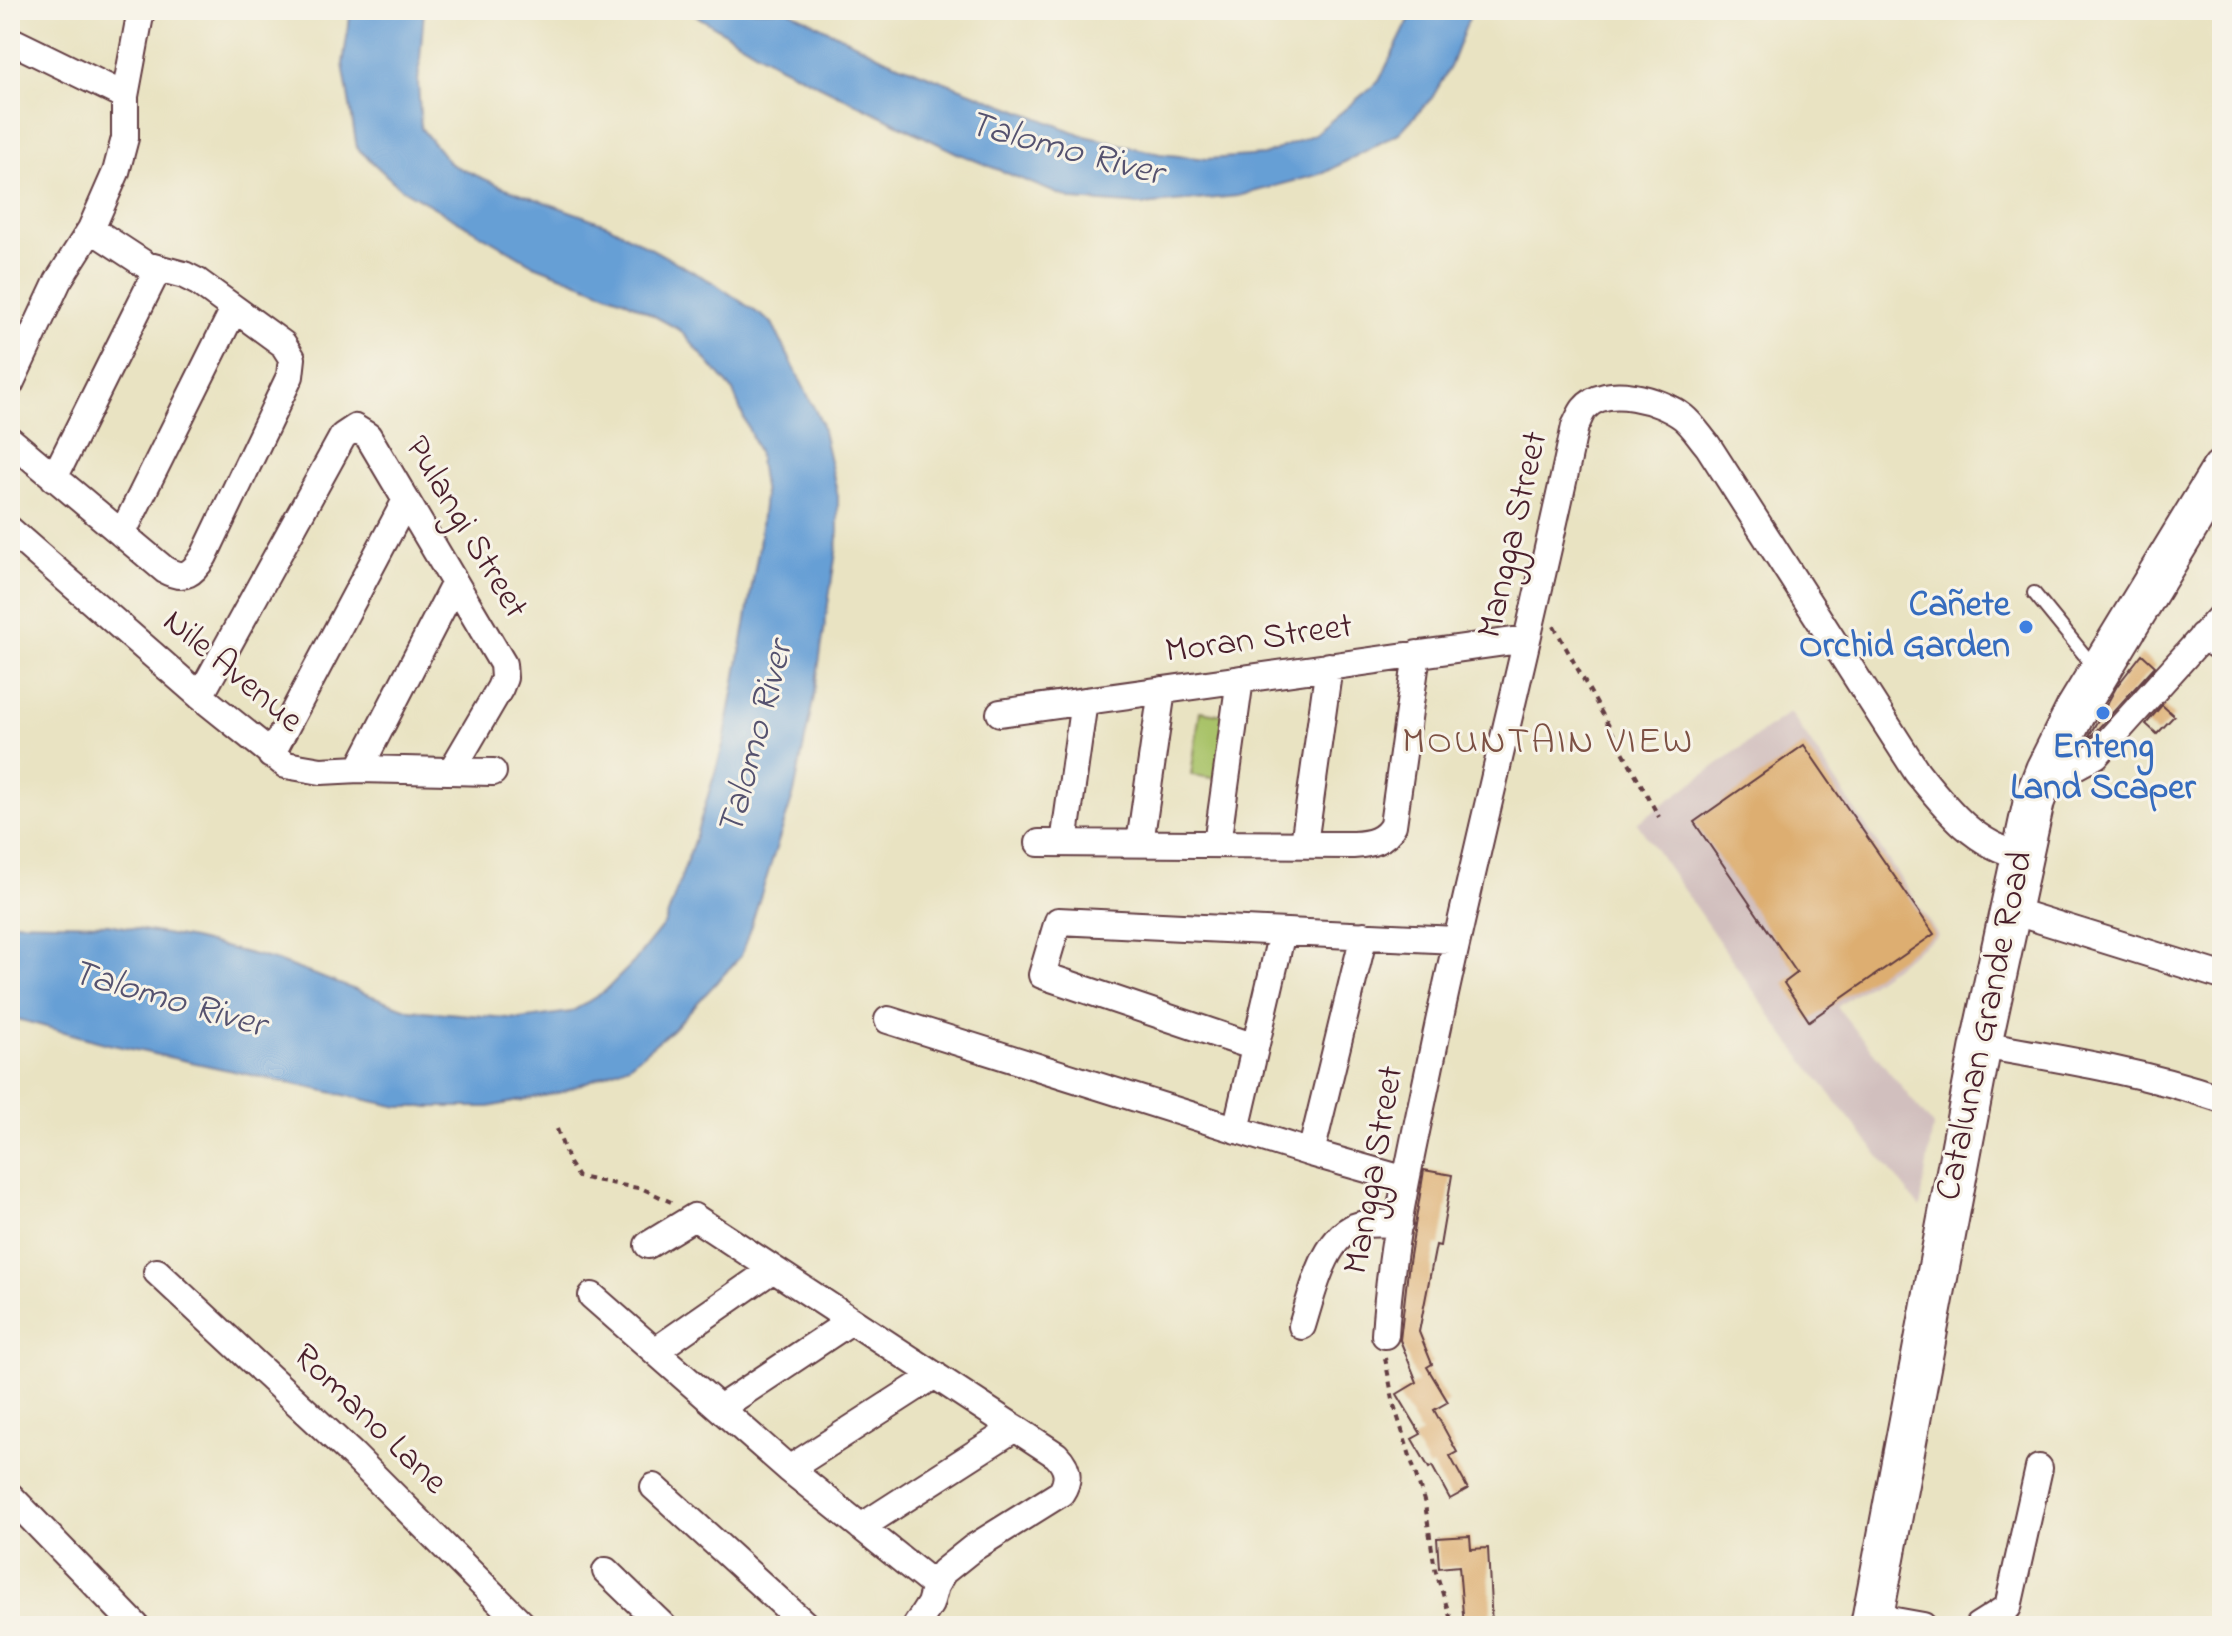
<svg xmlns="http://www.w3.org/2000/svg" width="2232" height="1636" viewBox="0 0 2232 1636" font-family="'Indie Flower',sans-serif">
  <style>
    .industrial { fill: #d1bfbe }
    .green { fill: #a9c369; stroke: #7a714a; stroke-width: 2 }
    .water { fill: #669fd5; stroke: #585f80; stroke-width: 2 }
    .building { fill: #ddae71 }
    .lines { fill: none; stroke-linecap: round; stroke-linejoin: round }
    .service-casing { stroke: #623c42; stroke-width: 16 }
    .minor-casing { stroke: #623c42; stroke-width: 30 }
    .primary-casing { stroke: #623c42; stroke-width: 44 }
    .path { stroke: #623c42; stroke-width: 4; stroke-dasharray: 6 6; stroke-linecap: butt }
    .service { stroke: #fff; stroke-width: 12 }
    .minor { stroke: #fff; stroke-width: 26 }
    .primary { stroke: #fff; stroke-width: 40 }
    .shop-dot { fill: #3f7fe0; stroke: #f7f3e8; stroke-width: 3 }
    .labels { text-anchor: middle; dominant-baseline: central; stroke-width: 6; stroke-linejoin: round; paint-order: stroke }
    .street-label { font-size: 36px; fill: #4a1f2b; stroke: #f7f3e8 }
    .shop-label { font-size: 36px; font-weight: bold; fill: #366cbe; stroke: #f7f3e8; text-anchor: end }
    .water-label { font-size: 38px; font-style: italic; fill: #55526f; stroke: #f7f3e8 }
    .neighbourhood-label { font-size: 38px; letter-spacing: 2px; fill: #7d5144; stroke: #f7f3e8 }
  </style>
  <rect width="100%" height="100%" fill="#f7f3e8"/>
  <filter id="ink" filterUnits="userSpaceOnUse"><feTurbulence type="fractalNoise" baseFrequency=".0125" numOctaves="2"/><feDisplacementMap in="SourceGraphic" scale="16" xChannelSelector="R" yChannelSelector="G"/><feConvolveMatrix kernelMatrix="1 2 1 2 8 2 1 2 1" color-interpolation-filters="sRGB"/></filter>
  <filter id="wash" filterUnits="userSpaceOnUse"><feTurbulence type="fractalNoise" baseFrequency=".006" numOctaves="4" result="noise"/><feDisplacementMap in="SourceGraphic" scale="32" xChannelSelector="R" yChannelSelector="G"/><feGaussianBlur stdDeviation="1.8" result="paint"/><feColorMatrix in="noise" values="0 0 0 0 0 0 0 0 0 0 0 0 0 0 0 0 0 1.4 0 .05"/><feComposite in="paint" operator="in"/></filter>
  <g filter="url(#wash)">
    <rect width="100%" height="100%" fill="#e9e3c2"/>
    <!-- industrial -->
    <path class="industrial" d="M1790,712L1938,935L1837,1007L1933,1126L1920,1208L1787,1039L1637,823Z"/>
    <!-- green -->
    <path class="green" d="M1200,711L1243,718L1234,781L1191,775Z"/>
    <!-- water -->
    <path class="water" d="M351,10H424L418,83L421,128L450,164L503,187L608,225L714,283L772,323L821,422L838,496V539L814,696L794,793L741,956L672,1030L629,1065L562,1092L489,1107H399L108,1044L10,1017V922L108,924L193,939L274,960L410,1010L520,1019L571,1012L605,991L633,963L665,923L696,835L724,743L759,546L764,495L758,452L732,389L680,330L625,300L534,265L399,187L357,148L343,64Z
      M687,10H788L888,60L1085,136L1160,154L1207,159L1264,155L1315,134L1379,81L1414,10H1472L1450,67L1432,98L1399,133L1324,173L1238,196L1143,205L1073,200L957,153L780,66Z"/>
    <g id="blocks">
      <!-- building -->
      <path class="building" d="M2142,654L2155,666L2085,743L2117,686Z
        M2162,705L2174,716L2157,734L2146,724Z
        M1804,745L1934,934L1809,1021L1784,983L1797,973L1694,822Z
        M1424,1170L1452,1175L1440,1246L1436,1245L1419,1332L1432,1364L1427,1367L1448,1402L1434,1410L1457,1452L1450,1456L1468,1489L1450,1499L1432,1466L1429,1468L1412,1439L1421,1434L1397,1394L1417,1382L1400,1340L1409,1262Z
        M1470,1536L1471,1549L1488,1548L1492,1626H1464L1459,1566L1439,1568L1437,1538Z"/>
    </g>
  </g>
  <g filter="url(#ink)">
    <use href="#blocks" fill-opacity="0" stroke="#623c42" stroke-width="2"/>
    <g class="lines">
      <!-- service casing -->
      <g class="service-casing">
        <path id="service" d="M2034,593L2095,668"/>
      </g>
      <!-- minor casing -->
      <g class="minor-casing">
        <path id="minor" d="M10,40L125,96
          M10,384L58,281L91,229L116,172L125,138V96L141,10
          M10,440L165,570C185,581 193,573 204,556L290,376L292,358L283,344L198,282L184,275L146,265L91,229
          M54,478L158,269
          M10,530L200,696L286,765L321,771L359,769L493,772
          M122,534L234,309
          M2202,636L2222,649
          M200,696L343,436L355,428L368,436L503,664L504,678L500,688L452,770
          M1000,713L1527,639
          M271,755L405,502
          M359,769L455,583
          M2046,770L2072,768L2096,755L2222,615
          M1039,843L1353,845C1370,844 1385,841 1393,825L1417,654
          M1064,843L1084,701
          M1140,843L1162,690
          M1217,844L1240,679
          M1304,844L1329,666
          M2009,910L2222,976
          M888,1020L1311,1153L1406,1180
          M1981,1045C2062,1059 2143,1072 2222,1099
          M1255,1047L1042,975L1058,921L1456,940
          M1236,1130L1282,932
          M1311,1153L1364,935
          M648,1245L694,1217L1056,1455C1068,1467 1070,1479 1061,1493L973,1548L943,1572L935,1586L930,1604L916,1626
          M157,1272L353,1455L524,1626
          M592,1296L789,1469L935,1586
          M1302,1326C1312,1295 1324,1234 1360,1225C1372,1222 1386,1224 1399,1224
          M1385,1335C1391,1234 1416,1135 1436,1036C1479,832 1532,630 1575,426C1578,421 1580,414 1584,409C1605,383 1661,400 1683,417C1693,425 1700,437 1708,446L1917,772C1946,808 1974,845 2021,855
          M655,1351L773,1269
          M720,1408L851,1321
          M789,1469L935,1375
          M654,1487L807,1626
          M10,1496L136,1626
          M861,1527L1015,1428
          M606,1571L663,1626
          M1873,1617L1923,1626
          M1978,1626L2008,1607L2039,1468"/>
      </g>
      <!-- primary casing -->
      <g class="primary-casing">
        <path id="primary" d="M1871,1626L1981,1045L2034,801L2046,770L2076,710L2222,470"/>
      </g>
      <!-- path -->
      <path class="path" d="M1554,626L1659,817
        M557,1129L569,1163L578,1177L643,1189L671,1202
        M1385,1358L1394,1405L1425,1504L1435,1569L1453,1626"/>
      <!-- service -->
      <use href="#service" class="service"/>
      <!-- minor -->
      <use href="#minor" class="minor"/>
      <!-- primary -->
      <use href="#primary" class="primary"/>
    </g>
  </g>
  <!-- markers -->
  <g class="shop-dot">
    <circle cx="2026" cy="627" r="8"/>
    <circle cx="2103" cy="713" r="8"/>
  </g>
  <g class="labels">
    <!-- street labels -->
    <g class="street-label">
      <text transform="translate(465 528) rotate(59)">Pulangi Street</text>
      <text transform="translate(1514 535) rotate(-77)">Mangga Street</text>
      <text transform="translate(1259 640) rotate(-8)">Moran Street</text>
      <text transform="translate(232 672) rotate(40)">Nile Avenue</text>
      <text transform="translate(1986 1026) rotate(-78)">Catalunan Grande Road</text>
      <text transform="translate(1375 1170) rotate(-80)">Mangga Street</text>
      <text transform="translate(369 1420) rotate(44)">Romano Lane</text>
    </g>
    <!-- shop labels -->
    <g class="shop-label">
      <text x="2010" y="606">Cañete<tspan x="2010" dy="41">Orchid Garden</tspan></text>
      <text x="2103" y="748" text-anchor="middle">Enteng<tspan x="2103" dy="41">Land Scaper</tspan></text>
    </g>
    <!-- water labels -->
    <g class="water-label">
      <text transform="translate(1065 150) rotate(15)">Talomo River</text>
      <text transform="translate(757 739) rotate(-75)">Talomo River</text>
      <text transform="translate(168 1000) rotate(16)">Talomo River</text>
    </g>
    <!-- neighbourhood labels -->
    <g class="neighbourhood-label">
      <text x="1548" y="743">MOUNTAIN VIEW</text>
    </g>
  </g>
  <!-- margin -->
  <rect width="2232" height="1636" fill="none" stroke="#f7f3e8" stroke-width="40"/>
</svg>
